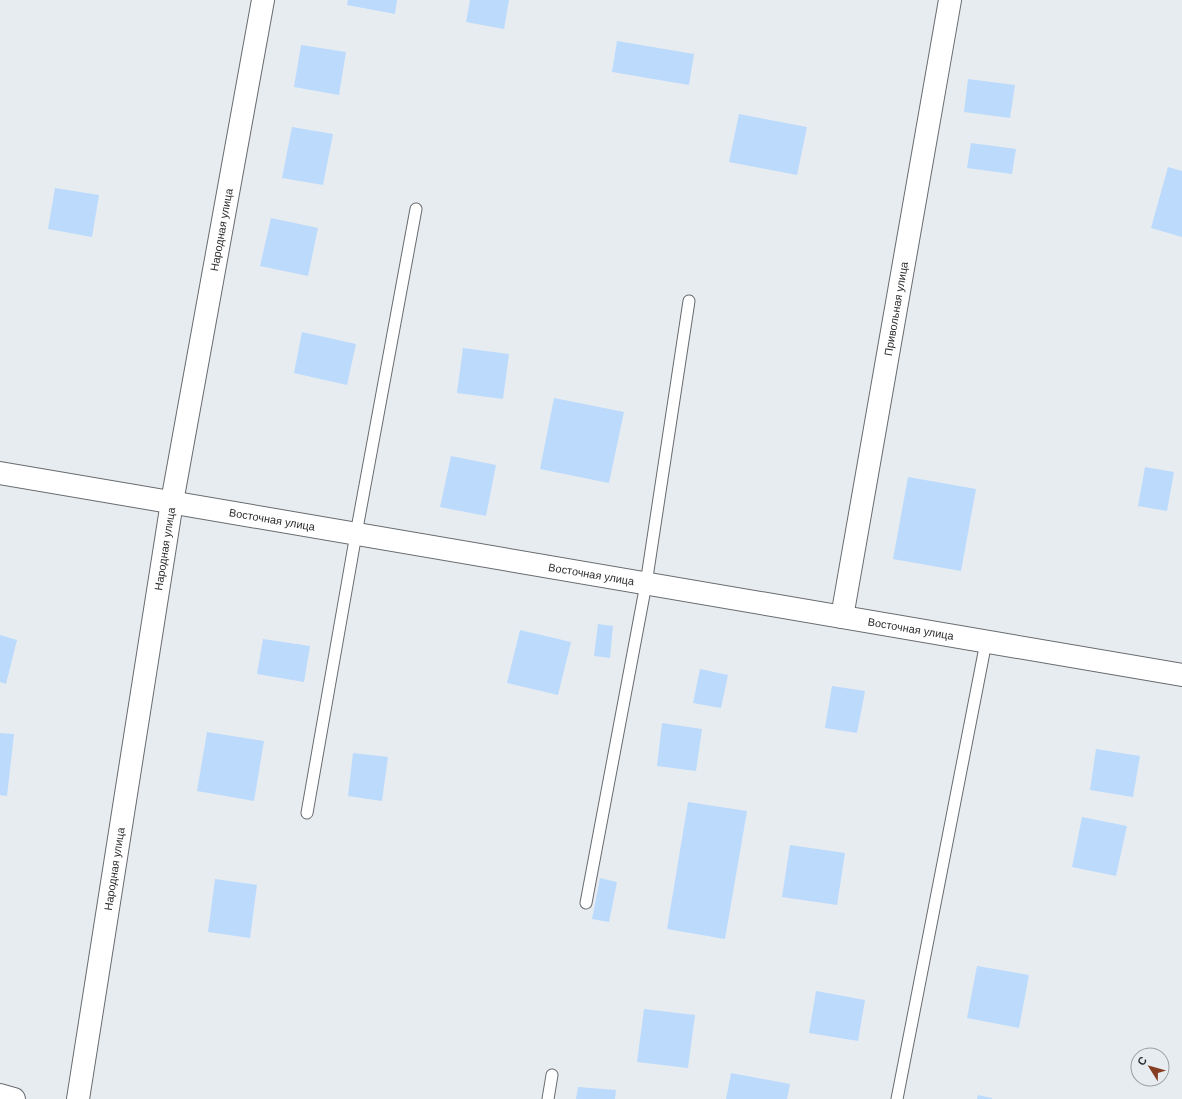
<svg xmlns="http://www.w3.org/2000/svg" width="1182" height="1099" viewBox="0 0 1182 1099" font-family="Helvetica,sans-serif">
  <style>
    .building { fill: #bcdafc }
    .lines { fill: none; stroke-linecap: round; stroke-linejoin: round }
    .service-casing { stroke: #676b6f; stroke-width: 13 }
    .minor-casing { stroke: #676b6f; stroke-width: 24 }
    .service { stroke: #fff; stroke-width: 11 }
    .minor { stroke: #fff; stroke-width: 22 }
    .labels { text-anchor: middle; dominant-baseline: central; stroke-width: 3; stroke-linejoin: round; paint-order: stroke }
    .street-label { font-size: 11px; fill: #2c2d2f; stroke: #e7ecf1 }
  </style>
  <rect width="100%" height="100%" fill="#e7ecf1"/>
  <!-- building -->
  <path class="building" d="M348,0H397L395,14L347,5Z
    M470,0H509L504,29L466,22Z
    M617,41L694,54L689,85L612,72Z
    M301,45L346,52L339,95L294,87Z
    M968,79L1015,85L1010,118L964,112Z
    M739,114L807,127L797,175L729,162Z
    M292,127L333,134L323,185L282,178Z
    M971,143L1016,149L1012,174L967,168Z
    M1168,167L1182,171V237L1151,228Z
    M55,188L99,195L92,237L48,229Z
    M271,218L318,228L308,276L260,266Z
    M302,332L356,344L347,385L294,373Z
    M463,348L509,354L503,399L457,393Z
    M554,398L624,412L609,483L540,469Z
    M451,456L496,465L486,516L440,507Z
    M1145,467L1174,472L1167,511L1138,506Z
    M908,477L976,489L961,571L893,559Z
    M598,624L613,626L610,658L594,656Z
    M520,630L571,642L558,695L507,683Z
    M0,635L17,640L6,684L0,682Z
    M263,639L310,646L304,682L257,674Z
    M700,669L728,675L721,708L693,703Z
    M832,686L865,691L857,733L825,728Z
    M662,723L702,729L696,771L657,766Z
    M207,732L264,741L254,801L197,791Z
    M0,733L14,734L7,796L0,795Z
    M1096,749L1140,756L1133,797L1090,790Z
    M353,753L388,757L382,801L348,796Z
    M688,802L747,811L725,939L667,929Z
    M1082,817L1127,826L1116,876L1072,867Z
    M790,845L845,853L837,905L782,897Z
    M600,878L617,882L609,922L592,919Z
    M215,879L257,885L250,938L208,932Z
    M977,966L1029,975L1019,1028L967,1018Z
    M816,991L865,1000L858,1041L809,1033Z
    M644,1009L695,1015L688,1068L637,1062Z
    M731,1073L790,1084L787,1099H726Z
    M578,1087L616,1090L615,1099H576Z
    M978,1095L992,1098V1099H977Z"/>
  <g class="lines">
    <!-- service casing -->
    <g class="service-casing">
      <path id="service" d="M307,813L356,534L416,209
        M586,903L646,584L689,301
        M548,1099L552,1075
        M897,1099L986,642"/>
    </g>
    <!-- minor casing -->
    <g class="minor-casing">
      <g id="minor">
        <path id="s1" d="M0,473L1182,675"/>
        <path id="s2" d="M842,617L950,0"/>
        <path d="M0,1095L14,1099"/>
        <path id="s3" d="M78,1099L172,502L263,0"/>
      </g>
    </g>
    <!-- service -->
    <use href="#service" class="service"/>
    <!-- minor -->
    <use href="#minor" class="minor"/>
  </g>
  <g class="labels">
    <!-- street labels -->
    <g class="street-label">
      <text stroke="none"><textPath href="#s3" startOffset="881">Народная улица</textPath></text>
      <text stroke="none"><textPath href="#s2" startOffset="313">Привольная улица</textPath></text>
      <text stroke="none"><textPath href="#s1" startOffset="276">Восточная улица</textPath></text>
      <text stroke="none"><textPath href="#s3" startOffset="557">Народная улица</textPath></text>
      <text stroke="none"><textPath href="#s1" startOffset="600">Восточная улица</textPath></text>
      <text stroke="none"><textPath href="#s1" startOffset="924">Восточная улица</textPath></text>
      <text stroke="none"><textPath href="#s3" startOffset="233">Народная улица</textPath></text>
    </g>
  </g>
  <!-- north arrow -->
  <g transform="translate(1150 1067) rotate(307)"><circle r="19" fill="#e7ecf1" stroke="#9ca0a3"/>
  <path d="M0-3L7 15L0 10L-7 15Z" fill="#863e22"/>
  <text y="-6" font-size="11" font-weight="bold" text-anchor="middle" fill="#2c2d2f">С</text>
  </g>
</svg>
